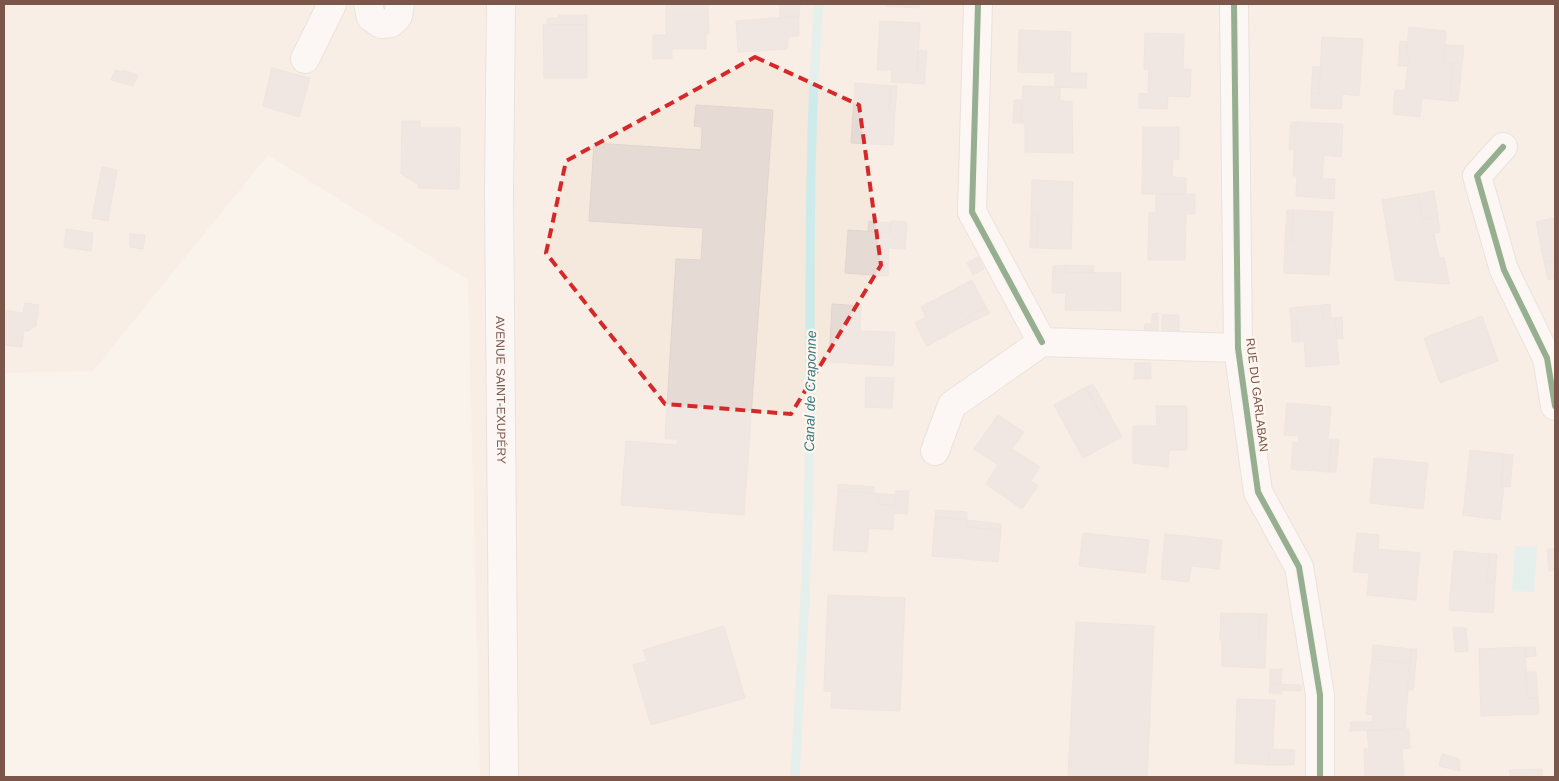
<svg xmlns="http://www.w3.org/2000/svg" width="1559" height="781" viewBox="0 0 1559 781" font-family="Helvetica,sans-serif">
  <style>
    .residential { fill: #f5e8dc }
    .water { fill: #cdebeb }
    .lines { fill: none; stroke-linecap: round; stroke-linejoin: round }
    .stream { stroke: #cdebeb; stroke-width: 9 }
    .building { fill: #e6dad4; stroke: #e3d5ce }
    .minor-casing { stroke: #d8cec8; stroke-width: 30 }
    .secondary-casing { stroke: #d9cec8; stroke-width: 30 }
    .minor { stroke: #fefdfc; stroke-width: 28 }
    .secondary { stroke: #fefdfc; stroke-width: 28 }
    .cycleway-casing { stroke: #fff7ef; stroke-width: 9 }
    .cycleway { stroke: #1b5e20; stroke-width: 6 }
    .marked { fill: none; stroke: #d62828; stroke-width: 4; stroke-dasharray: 10 6; stroke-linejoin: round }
    .labels { text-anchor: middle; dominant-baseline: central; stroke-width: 4.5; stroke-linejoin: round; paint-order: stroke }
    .street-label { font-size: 12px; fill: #7b5649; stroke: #fff7ef }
    .water-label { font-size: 14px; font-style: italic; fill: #3a7b81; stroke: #fff7ef }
  </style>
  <rect width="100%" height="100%" fill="#f9f3ec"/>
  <!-- residential -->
  <path class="residential" d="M4,4H1555V777H480L468,280L268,155L93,371L4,373Z"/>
  <!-- water -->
  <path class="water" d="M1515,546L1537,547L1534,592L1512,591Z"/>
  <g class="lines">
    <!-- stream -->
    <path class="stream" d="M795,777C799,691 806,604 808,517C813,346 805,174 819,4"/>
  </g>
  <!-- building -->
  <path class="building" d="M666,4H708L709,34H706V49H672V59H653V35H666Z
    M780,4H800L799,16L780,18Z
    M886,4H919V8L886,6Z
    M559,15H587V25H547V19L559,18Z
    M799,16V36L788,37L787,49L738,52L736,21Z
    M880,21L920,23L917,71L925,72V84L891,82L892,70H877Z
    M543,25H587V78H544Z
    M1409,27L1446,31L1443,62L1453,63L1450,101L1422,98L1420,117L1393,114L1395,90L1405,91L1409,57H1406Z
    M1019,30L1071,32L1070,73H1087L1086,88L1055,87V73L1018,72Z
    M1145,33L1184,34L1183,69H1191L1190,97L1168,96L1167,109L1139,108V93L1148,94L1149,70L1144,69Z
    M1322,37L1363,39L1359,96L1342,94L1341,109L1311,108V93L1319,94Z
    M1400,41L1408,42L1406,57H1409L1408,66H1398Z
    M1445,45L1464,46L1458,101H1450L1453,63L1443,62Z
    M918,50L927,51L925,72L917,71Z
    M1313,67H1321L1319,94L1311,93Z
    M272,68L310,78L299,117L263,106Z
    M115,70L122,72L123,70L138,75L133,86L111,80Z
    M855,83L891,86L889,111L895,112L893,145L851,143Z
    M891,86H897L895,112L889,111Z
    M1023,86L1060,87V101H1072L1073,153L1025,152V124L1021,123Z
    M1014,100H1022L1021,123H1013Z
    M696,105L773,110L744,515L621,505L626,441L677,445L678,439H665L676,259L701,260L703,228L589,221L594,143L701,150L702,127L694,126Z
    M402,121H420V128H460L459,189L418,188V184L401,174Z
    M1291,122H1296L1294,150H1289Z
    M1296,122L1343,124L1341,157L1324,155L1322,179H1335L1334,199L1296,196L1297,176H1293Z
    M1143,127H1179V159L1173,160L1172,177L1186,178V194H1142Z
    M102,167L117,170L108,221L92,218Z
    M1032,180L1073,182L1071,249L1037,248L1038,214H1031Z
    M1434,191L1438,217L1422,219L1418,194Z
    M1156,194H1195V214H1186L1185,260H1148L1149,213H1156Z
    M1418,194L1422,219L1438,217L1440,232L1434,233L1439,258L1444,257L1449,284L1395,280L1382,200Z
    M1287,210H1293L1292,241H1285Z
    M1293,210L1333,212L1329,275L1284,273L1285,241H1292Z
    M1031,214H1038L1037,248H1030Z
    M1553,218H1555V260L1544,262L1536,222Z
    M869,221L891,223L890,233L868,231Z
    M891,221L907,222L905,249L889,248L888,276L845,273L848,230L890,233Z
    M66,229L93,233L91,251L64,247Z
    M130,234L145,235L143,249L130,247Z
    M978,257L984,269L973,275L967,263Z
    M1555,260V278L1548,280L1544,262Z
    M1066,265V272L1121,273V311L1065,310L1066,293H1052L1053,266Z
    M1066,265L1094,266L1093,273L1066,272Z
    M972,280L986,307L966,318L969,323L927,346L915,323L926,317L921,307Z
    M25,303L39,305L36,326L28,331L24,330L22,347L4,345V310L23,313Z
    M832,304L861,306L860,331L895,332L893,366L829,362Z
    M1330,304L1331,318L1323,319L1322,305Z
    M1322,305L1323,319L1335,318L1339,364L1306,367L1304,341L1298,342L1297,320H1291L1289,308Z
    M986,307L990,313L969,323L966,318Z
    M1158,313V331L1144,330L1145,324H1152V314Z
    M1162,315H1179V331H1162Z
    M1482,316L1498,361L1440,383L1424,338Z
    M1342,317L1343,339H1337L1335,318Z
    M1291,320H1297L1298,342H1292Z
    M1135,363H1151V379H1134Z
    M866,377L894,378L892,408L865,407Z
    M1093,384L1108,411L1101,415L1086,387Z
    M1086,387L1101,415L1108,411L1122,437L1083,458L1054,405Z
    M1287,403L1331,407L1328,439H1331L1329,472L1291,469L1293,442L1298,443L1299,436L1284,435Z
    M1156,406H1187V450H1169L1168,467L1133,463V426H1157Z
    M998,415L1024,432L1012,449L1040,467L1031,481L1038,486L1022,509L986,484L998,465L974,449Z
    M1331,439L1339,440L1336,472H1329Z
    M1470,450L1504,454L1501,486L1504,487L1500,520L1463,515Z
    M1504,454L1513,455L1510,487L1501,486Z
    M1374,458L1428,463L1423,509L1370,503Z
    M838,484L874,487V493L838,491Z
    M838,491L874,493L879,498L878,504L895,506L896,491H909L907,514L894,513L893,530L869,528L867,552L833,550Z
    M874,493L896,495L895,506L878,504L879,498Z
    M936,510L967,512V520L935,517Z
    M935,517L967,520L966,527L1001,530L998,562L932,556Z
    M967,520L1001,524V530L966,527Z
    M1083,533L1149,540L1145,573L1079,566Z
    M1357,533L1379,535L1378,549L1420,553L1416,600L1367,595L1369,573L1353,572Z
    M1165,534L1222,540L1219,569L1191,566L1189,582L1161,579Z
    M1547,549H1555V570L1549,571Z
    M1454,551L1489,554L1487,582L1495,583L1493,613L1449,610Z
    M1489,554H1497L1495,583L1487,582Z
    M828,595L905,598L900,711L831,708L832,692L824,691Z
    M1221,613L1260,614L1259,638L1266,639L1265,668L1222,666V641L1220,640Z
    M1260,614H1267L1266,639L1259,638Z
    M1076,622L1154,626L1147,777H1068Z
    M724,626L745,698L651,725L633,665L647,661L643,650Z
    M1453,627L1466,628L1468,651L1455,652Z
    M1373,645L1411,649L1410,663L1372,659Z
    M1525,647H1535L1536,656L1526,657Z
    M1525,647L1527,698H1538L1539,714L1481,716L1479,649Z
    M1411,649H1417L1413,690H1409L1407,689Z
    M1372,659L1410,663L1405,729L1372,730L1373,715L1366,714Z
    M1270,669H1282L1281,684H1270Z
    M1526,672H1536L1538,698H1527Z
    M1270,684L1302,685L1301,691L1282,690L1281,694L1269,693Z
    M1237,699L1275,700L1273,748L1269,750V765L1235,763Z
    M1351,722H1372V730L1350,731Z
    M1409,729L1410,748L1402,749L1404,777H1365L1364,749L1369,748L1367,730Z
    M1271,749L1295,750L1294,765H1269V750Z
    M1442,754L1459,759L1460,771L1439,766Z
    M1542,769V777H1510V770Z"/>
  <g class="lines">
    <!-- minor casing -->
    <g class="minor-casing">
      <path id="minor" d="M368,4L371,17L381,24L391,23L398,16L400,4
        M978,4L972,212L1042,342
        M1234,4L1238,348L1258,492L1299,567L1320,695V777
        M305,59L332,4
        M1503,147L1477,176L1504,270L1547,358L1555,406
        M935,451L952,405L1042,342L1238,348"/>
    </g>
    <!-- secondary casing -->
    <g class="secondary-casing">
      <g id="secondary">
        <path id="s1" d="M501,4L499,193L504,777"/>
      </g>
    </g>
    <!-- minor -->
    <use href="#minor" class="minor"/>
    <!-- secondary -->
    <use href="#secondary" class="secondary"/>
    <!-- cycleway casing -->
    <g class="cycleway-casing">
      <path id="cycleway" d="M978,4L972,212L1042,342
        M1234,4L1238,348L1258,492L1299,567L1320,695V777
        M1503,147L1477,176L1504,270L1547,358L1555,406"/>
    </g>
    <!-- cycleway -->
    <use href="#cycleway" class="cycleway"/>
  </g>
  <!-- marked area -->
  <path d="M0 0H1559V781H0ZM755,57L859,105L881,265L791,414L665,404L546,253L566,161Z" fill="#f9f3ec" fill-opacity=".55" fill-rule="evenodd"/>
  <path class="marked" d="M755,57L859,105L881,265L791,414L665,404L546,253L566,161Z"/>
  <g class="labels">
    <!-- street labels -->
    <g class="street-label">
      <text stroke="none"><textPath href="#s1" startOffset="386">AVENUE SAINT-EXUPÉRY</textPath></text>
      <text transform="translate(1257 395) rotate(83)">RUE DU GARLABAN</text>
    </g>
    <!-- water labels -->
    <g class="water-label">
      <text transform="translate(810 391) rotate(-89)">Canal de Craponne</text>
    </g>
  </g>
  <!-- border -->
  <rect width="1559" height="781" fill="none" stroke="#7b5649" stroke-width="10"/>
</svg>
